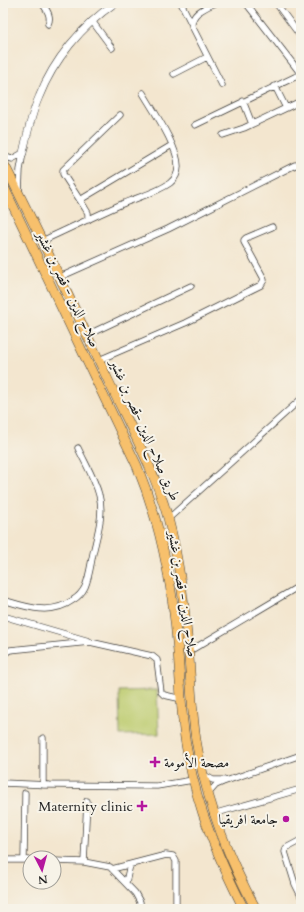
<svg xmlns="http://www.w3.org/2000/svg" width="304" height="912" viewBox="0 0 304 912" font-family="Cardo,Amiri,serif">
  <style>
    .green { fill: #bccb6d; stroke: #6c7444 }
    .lines { fill: none; stroke-linecap: round; stroke-linejoin: round }
    .minor-casing { stroke: #3c3a37; stroke-width: 7 }
    .tertiary-casing { stroke: #3c3a37; stroke-width: 8 }
    .trunk-casing { stroke: #3c3a37; stroke-width: 10 }
    .minor { stroke: #fff; stroke-width: 5.5 }
    .tertiary { stroke: #fff; stroke-width: 7 }
    .trunk { stroke: #f7c06c; stroke-width: 9 }
    .poi-dot { fill: #b5179e; stroke: #f7f3e8; stroke-width: 1.5 }
    .labels { text-anchor: middle; dominant-baseline: central; stroke-width: 4; stroke-linejoin: round; paint-order: stroke }
    .street-label { font-size: 14px; fill: #1c1c1c; stroke: #f7f3e8 }
    .poi-label { font-size: 14px; fill: #1c1c1c; stroke: #f7f3e8; text-anchor: end }
  </style>
  <rect width="100%" height="100%" fill="#f7f3e8"/>
  <filter id="ink" filterUnits="userSpaceOnUse"><feTurbulence type="fractalNoise" baseFrequency=".025" numOctaves="2"/><feDisplacementMap in="SourceGraphic" scale="8" xChannelSelector="R" yChannelSelector="G"/><feConvolveMatrix kernelMatrix="1 2 1 2 8 2 1 2 1" color-interpolation-filters="sRGB"/></filter>
  <filter id="wash" filterUnits="userSpaceOnUse"><feTurbulence type="fractalNoise" baseFrequency=".012" numOctaves="4" result="noise"/><feDisplacementMap in="SourceGraphic" scale="16" xChannelSelector="R" yChannelSelector="G"/><feGaussianBlur stdDeviation="0.9" result="paint"/><feColorMatrix in="noise" values="0 0 0 0 0 0 0 0 0 0 0 0 0 0 0 0 0 1.4 0 .05"/><feComposite in="paint" operator="in"/></filter>
  <g filter="url(#wash)">
    <rect width="100%" height="100%" fill="#f3e6cf"/>
    <!-- green -->
    <path class="green" d="M157,690L159,734L120,735L119,691Z"/>
  </g>
  <g filter="url(#ink)">
    <g class="lines">
      <!-- minor casing -->
      <g class="minor-casing">
        <path id="minor" d="M42,3C46,9 52,16 48,24
          M181,3L191,23
          M215,3C205,8 191,13 192,26L222,85
          M246,3L301,74
          M276,3L301,37
          M92,21L112,48
          M174,74L207,57
          M275,86L286,108
          M243,101L252,124
          M195,125L301,74
          M223,135L244,128L301,101
          M3,156L12,159L23,153
          M19,193L20,170L23,153
          M80,200L172,145
          M88,220V213L85,208L63,174V170L120,115
          M42,241C68,229 95,216 122,204C138,197 156,193 170,183C175,179 178,174 178,167C179,148 153,110 143,93
          M60,277L168,229L295,165H299L301,167
          M87,335L191,286
          M99,360L185,323L261,285L264,280L263,277L244,242V240L246,238L272,227
          M168,519L301,399
          M3,600C26,607 51,616 73,600C78,597 82,593 85,587C90,575 91,561 94,549C98,532 104,512 99,495C95,479 85,463 78,448
          M3,616L89,641
          M188,652L301,585
          M3,657L5,653L10,650L90,642L152,656L157,660L161,692L164,695L182,699
          M43,738V785
          M204,775L213,780H224
          M3,783L50,785L157,786L193,780
          M208,794L216,785L223,782L301,755
          M213,814L301,789
          M301,840L286,848L285,852L295,884L301,896
          M24,859L25,793
          M3,860H30
          M54,861L84,862L110,867L135,893L140,902V909
          M84,862L87,801
          M112,869L166,855L173,856L176,861V909
          M126,882L130,865"/>
      </g>
      <!-- tertiary casing -->
      <g class="tertiary-casing">
        <path id="tertiary" d="M23,153C27,135 31,115 39,97C54,59 82,26 115,3"/>
      </g>
      <!-- trunk casing -->
      <g class="trunk-casing">
        <path id="trunk" d="M3,162C40,235 75,309 109,382C130,426 155,471 168,518C180,563 185,610 189,657C191,684 192,713 196,740C206,800 227,856 256,909
          M3,185L137,466C160,522 172,581 177,642C181,678 180,715 187,750C197,809 218,857 244,909"/>
      </g>
      <!-- minor -->
      <use href="#minor" class="minor"/>
      <!-- tertiary -->
      <use href="#tertiary" class="tertiary"/>
      <!-- trunk -->
      <use href="#trunk" class="trunk"/>
    </g>
  </g>
  <!-- markers -->
  <g class="poi-dot">
    <path d="M153 756h4v4h4v4h-4v4h-4v-4h-4v-4h4z"/>
    <path d="M140 800h4v4h4v4h-4v4h-4v-4h-4v-4h4z"/>
    <circle cx="286" cy="819" r="4"/>
  </g>
  <g class="labels">
    <!-- street labels -->
    <g class="street-label">
      <text transform="translate(68 289) rotate(64)">صلاح الدين - قصر بن غشير</text>
      <text transform="translate(145 430) rotate(66)">طريق صلاح الدين -قصر بن غشير</text>
      <text transform="translate(183 594) rotate(81)">صلاح الدين - قصر بن غشير</text>
    </g>
    <!-- poi labels -->
    <g class="poi-label">
      <text x="164" y="762" text-anchor="start">مصحة الأمومة</text>
      <text x="133" y="806">Maternity clinic</text>
      <text x="278" y="819">جامعة افريقيا</text>
    </g>
  </g>
  <!-- margin -->
  <rect width="304" height="912" fill="none" stroke="#f7f3e8" stroke-width="16"/>
  <!-- north arrow -->
  <g transform="translate(42 870) rotate(174)"><circle r="19" fill="#f7f3e8" stroke="#9f9d96"/>
  <path d="M0-3L7 15L0 10L-7 15Z" fill="#b5179e"/>
  <text y="-6" font-size="11" font-weight="bold" text-anchor="middle" fill="#1c1c1c">N</text>
  </g>
</svg>
